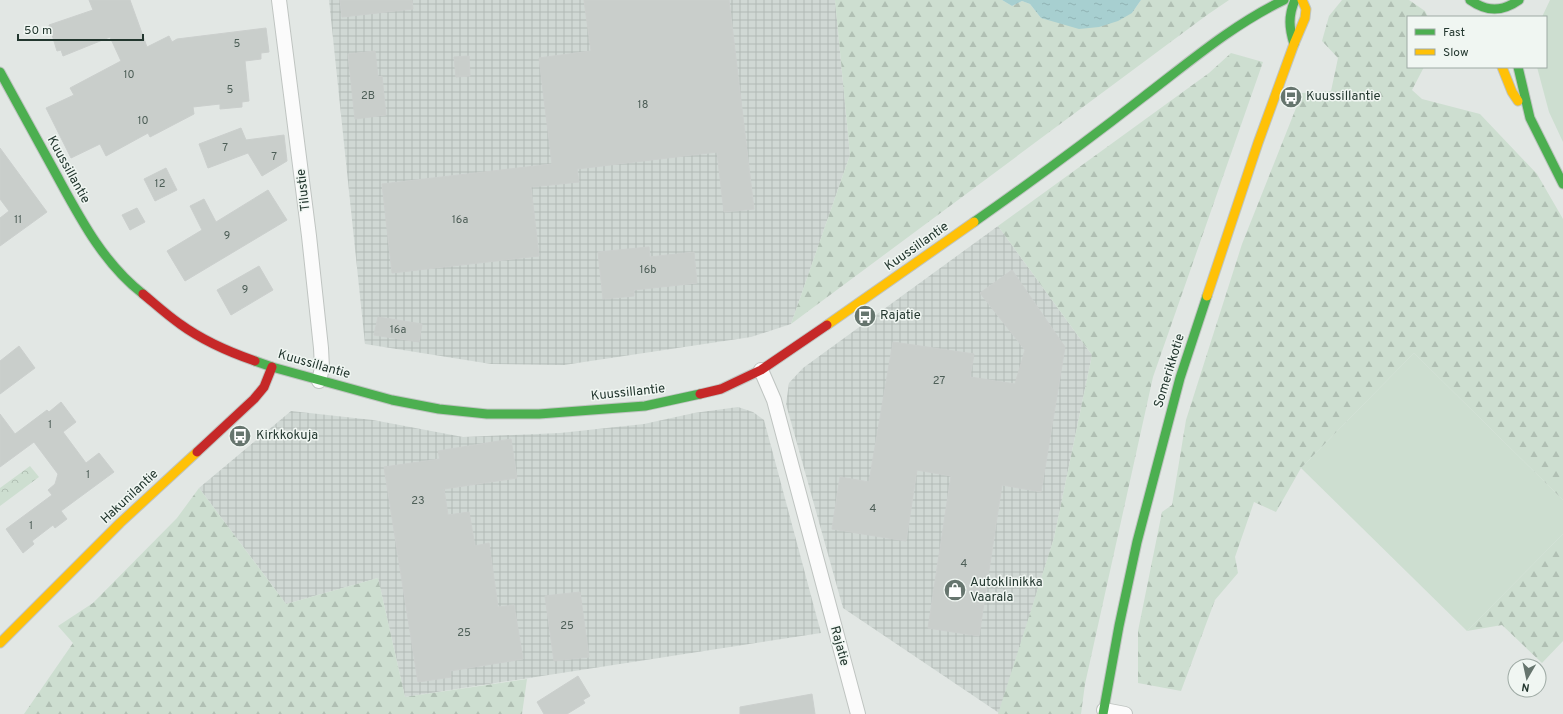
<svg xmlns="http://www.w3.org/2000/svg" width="1563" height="714" viewBox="0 0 1563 714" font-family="Overpass,sans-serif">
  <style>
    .industrial { fill: url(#industrial-grid) }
    .grass { fill: #cdded0 }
    .forest { fill: url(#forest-firs) }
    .park { fill: url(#park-crowns) }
    .water { fill: url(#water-ripples) }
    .building { fill: #c9cecb; stroke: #cbcfcd }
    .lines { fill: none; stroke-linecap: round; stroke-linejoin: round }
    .street-casing { stroke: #bfc4c1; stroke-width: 16 }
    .fast-casing { stroke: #bfc4c1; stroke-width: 11 }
    .slow-casing { stroke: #bfc4c1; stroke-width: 11 }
    .jam-casing { stroke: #bfc4c1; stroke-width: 11 }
    .street { stroke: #fbfbfb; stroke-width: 14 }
    .fast { stroke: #4caf50; stroke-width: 9 }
    .slow { stroke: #ffc107; stroke-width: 9 }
    .jam { stroke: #c62828; stroke-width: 9 }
    .labels { text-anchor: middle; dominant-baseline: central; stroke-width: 3; stroke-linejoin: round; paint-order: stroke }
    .number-label { font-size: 11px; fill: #4d5e57 }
    .poi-label { font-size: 13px; fill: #23372f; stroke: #f0f6f2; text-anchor: start }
    .street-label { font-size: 13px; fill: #23372f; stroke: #f0f6f2 }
  </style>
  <defs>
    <pattern id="industrial-grid" width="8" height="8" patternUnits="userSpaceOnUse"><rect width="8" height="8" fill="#d0d8d4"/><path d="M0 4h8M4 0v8" fill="none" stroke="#b2bab6"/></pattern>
    <pattern id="forest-firs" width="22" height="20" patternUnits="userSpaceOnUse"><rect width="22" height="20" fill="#cdded0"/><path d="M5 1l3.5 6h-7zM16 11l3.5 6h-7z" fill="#b0bfb3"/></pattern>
    <pattern id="park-crowns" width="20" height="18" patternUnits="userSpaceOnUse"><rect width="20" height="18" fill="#cdded0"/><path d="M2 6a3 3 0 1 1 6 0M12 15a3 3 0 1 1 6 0" fill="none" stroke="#b0bfb3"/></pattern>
    <pattern id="water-ripples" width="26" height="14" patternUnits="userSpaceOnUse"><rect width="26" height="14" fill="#a7cfd0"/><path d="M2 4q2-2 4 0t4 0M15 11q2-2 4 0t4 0" fill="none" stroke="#8fb2b3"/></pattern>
  </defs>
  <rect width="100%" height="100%" fill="#e2e7e4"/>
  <!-- industrial -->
  <path class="industrial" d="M329,0H835L850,155L791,324L751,337L564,365L491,364L365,344Z
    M998,226L1092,355L1054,538L999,713L843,608L786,404L789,383L803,368Z
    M738,407L753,412L764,420L821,633L405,697L378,578L286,604L199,488L291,411L373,420L463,437L560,433L644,424L694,413Z"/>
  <!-- grass -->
  <path class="grass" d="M1550,0H1563V142L1549,112L1537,67H1546V17H1542Z
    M1414,353L1563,500V534L1467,631L1301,468Z"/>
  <!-- forest -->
  <path class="forest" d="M835,0H1002L1012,6L1022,1L1030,4L1041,18L1132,13L1141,0H1229L1207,15L791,324L850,155Z
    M1342,0H1409L1425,11L1428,17H1408V67H1424L1412,90L1422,99L1480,114L1537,174L1563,219V500L1414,353L1301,468L1276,512L1254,502L1235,557L1238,573L1215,600L1181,691L1138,683V631L1162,512L1172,505L1186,420L1242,244L1302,93L1331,91L1338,58L1322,41L1329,16Z
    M1231,53L1263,62L1153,377L1085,684L1081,714H998L1054,538L1092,355L998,226L1209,73Z
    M199,488L286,604L378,578L405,697L527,679L522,714H24L73,643L58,626L93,603L177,518Z
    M1563,534V641L1542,663L1502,625L1467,631Z"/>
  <!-- park -->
  <path class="park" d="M30,466L39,477L0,506V488Z"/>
  <!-- water -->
  <path class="water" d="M1002,0H1141L1132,13L1118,21L1099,27L1079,29L1041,18L1030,4L1022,1L1012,6Z"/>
  <!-- building -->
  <path class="building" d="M89,0H130L147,47L169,36L172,42L177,39L266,28L269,52L261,53V59L245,61L249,101L242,102V107L220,109V104L193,107L194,114L150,137L148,133L106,156L100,144L71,158L46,108L74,95L70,88L121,61L110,37L63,56L61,50L57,51L49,25L93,10Z
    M340,0H412L413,9L342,17Z
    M584,0H729L754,209L724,212L717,152L577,169L579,182L531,187L539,256L392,273L382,184L552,164L539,58L591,51Z
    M375,51L378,77L382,76L386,115L355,119L348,54Z
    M469,56L470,76L456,77L454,57Z
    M241,128L246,140L284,135L287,161L262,176L248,153L208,168L199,144Z
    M0,148L47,212L0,246V218L9,211L0,199Z
    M166,168L177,190L155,201L144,179Z
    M268,190L287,220L185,281L167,251L202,230L190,206L204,199L216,222Z
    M137,208L145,222L130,230L122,215Z
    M649,247L650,257L694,252L697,283L634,290V296L603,299L598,252Z
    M259,266L273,290L231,315L217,290Z
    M1012,270L1065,347L1041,492L1002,485L979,636L928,628L951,476L917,470L906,541L832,529L840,477L869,482L893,342L974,354L970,377L1015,384L1025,350L980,293Z
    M378,317L422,324L419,342L374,335Z
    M19,346L35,368L0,394V361Z
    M61,402L76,422L63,432L86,463L99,453L114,472L61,511L67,519L55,528L53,525L32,541L34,544L23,553L6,529L52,495L48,490L55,484L58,474L34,442L0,467V414L15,434L47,410L49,412Z
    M511,439L517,478L444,489L448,515L469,512L475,546L489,543L498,607L514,605L523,659L450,671L451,677L418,682L384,467L440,459L438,451Z
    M580,592L589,657L554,661L545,596Z
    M578,676L590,696L583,700L585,703L567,714H544L537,702Z
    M812,694L815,714H740V707Z"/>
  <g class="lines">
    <!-- street casing -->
    <g class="street-casing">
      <path id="street" d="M279,0L309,236L321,348L322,368L319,381
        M761,370L774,400L858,714
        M1104,710L1125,714"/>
    </g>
    <!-- fast casing -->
    <g class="fast-casing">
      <path id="fast" d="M1470,0C1487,12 1502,12 1519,0
        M1294,44C1289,28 1288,16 1295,0
        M1518,67L1530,118L1563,184
        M0,72C19,106 37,140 56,174C80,218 103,263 143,294
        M974,222C1031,182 1087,141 1142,98C1188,63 1232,25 1284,0
        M255,361L272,367L392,400L439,409L487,414H539L645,406L700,394
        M1103,714L1119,626L1137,542L1180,378L1207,296"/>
    </g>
    <!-- slow casing -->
    <g class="slow-casing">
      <path id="slow" d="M1502,67L1512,92L1518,101
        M1207,296L1258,143L1294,44L1305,18L1306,9L1302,0
        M827,325L974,222
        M0,643L120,523L197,452"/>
    </g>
    <!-- jam casing -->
    <g class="jam-casing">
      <path id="jam" d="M143,294C155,304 167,315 180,324C202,340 229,352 255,361
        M700,394L721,389L761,370L827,325
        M197,452L254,399L264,387L272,367"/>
    </g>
    <!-- street -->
    <use href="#street" class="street"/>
    <!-- fast -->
    <use href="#fast" class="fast"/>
    <!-- slow -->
    <use href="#slow" class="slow"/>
    <!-- jam -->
    <use href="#jam" class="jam"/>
  </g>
  <!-- icons -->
  <defs>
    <g id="bus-disc" transform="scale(1.15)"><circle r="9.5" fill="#66756e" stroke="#f0f6f2"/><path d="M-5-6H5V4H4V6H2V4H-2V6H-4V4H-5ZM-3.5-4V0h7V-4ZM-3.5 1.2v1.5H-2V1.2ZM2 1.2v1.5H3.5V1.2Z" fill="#fff"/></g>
    <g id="shop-disc" transform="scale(1.15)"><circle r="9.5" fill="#66756e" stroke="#f0f6f2"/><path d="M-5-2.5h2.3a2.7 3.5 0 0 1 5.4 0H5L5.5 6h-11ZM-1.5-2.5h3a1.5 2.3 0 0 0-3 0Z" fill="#fff"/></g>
  </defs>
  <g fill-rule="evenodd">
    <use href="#bus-disc" x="1291" y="97"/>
    <use href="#bus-disc" x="865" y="316"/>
    <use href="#bus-disc" x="240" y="436"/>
    <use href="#shop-disc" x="955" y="590"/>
  </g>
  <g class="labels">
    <!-- number labels -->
    <g class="number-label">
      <text x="237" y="44">5</text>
      <text x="129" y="75">10</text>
      <text x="230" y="90">5</text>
      <text x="368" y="96">2B</text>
      <text x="643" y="105">18</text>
      <text x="143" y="121">10</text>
      <text x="225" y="148">7</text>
      <text x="274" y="157">7</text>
      <text x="160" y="184">12</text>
      <text x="18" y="220">11</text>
      <text x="460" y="220">16a</text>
      <text x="227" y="236">9</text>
      <text x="648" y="270">16b</text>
      <text x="245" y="290">9</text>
      <text x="398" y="330">16a</text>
      <text x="939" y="381">27</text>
      <text x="50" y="425">1</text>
      <text x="88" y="475">1</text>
      <text x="418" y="501">23</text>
      <text x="873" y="509">4</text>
      <text x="31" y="526">1</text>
      <text x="964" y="564">4</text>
      <text x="567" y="626">25</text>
      <text x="464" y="633">25</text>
    </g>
    <!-- poi labels -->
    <g class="poi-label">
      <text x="1306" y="97">Kuussillantie</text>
      <text x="880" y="316">Rajatie</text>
      <text x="256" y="436">Kirkkokuja</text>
      <text x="970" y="583">Autoklinikka<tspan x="970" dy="15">Vaarala</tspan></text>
    </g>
    <!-- street labels -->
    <g class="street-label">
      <text transform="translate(68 170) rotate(61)">Kuussillantie</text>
      <text transform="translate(304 190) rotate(-97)">Tilustie</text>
      <text transform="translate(917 247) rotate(-35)">Kuussillantie</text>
      <text transform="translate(314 365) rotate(16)">Kuussillantie</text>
      <text transform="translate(1170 371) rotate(-73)">Somerikkotie</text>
      <text transform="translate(628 393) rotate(-6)">Kuussillantie</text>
      <text transform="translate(130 497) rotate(-43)">Hakunilantie</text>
      <text transform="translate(839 646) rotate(75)">Rajatie</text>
    </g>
  </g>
  <!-- legend -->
  <rect x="1407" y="16" width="140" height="52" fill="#f0f6f2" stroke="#9eaaa4"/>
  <rect x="1415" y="29" width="20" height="6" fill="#4caf50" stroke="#9eaaa4"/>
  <text x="1443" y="36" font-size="12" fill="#23372f">Fast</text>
  <rect x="1415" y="49" width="20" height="6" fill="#ffc107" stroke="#9eaaa4"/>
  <text x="1443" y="56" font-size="12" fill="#23372f">Slow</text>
  <!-- north arrow -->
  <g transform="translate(1527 678) rotate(189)"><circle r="19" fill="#f0f6f2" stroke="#9eaaa4"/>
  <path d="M0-3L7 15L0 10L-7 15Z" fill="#66756e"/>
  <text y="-6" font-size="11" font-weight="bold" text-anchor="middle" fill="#23372f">N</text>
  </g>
  <!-- scale -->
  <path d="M18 34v6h125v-6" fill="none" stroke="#23372f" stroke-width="2"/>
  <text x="24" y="34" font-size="12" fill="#23372f" stroke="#f0f6f2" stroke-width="3" paint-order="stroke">50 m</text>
</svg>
